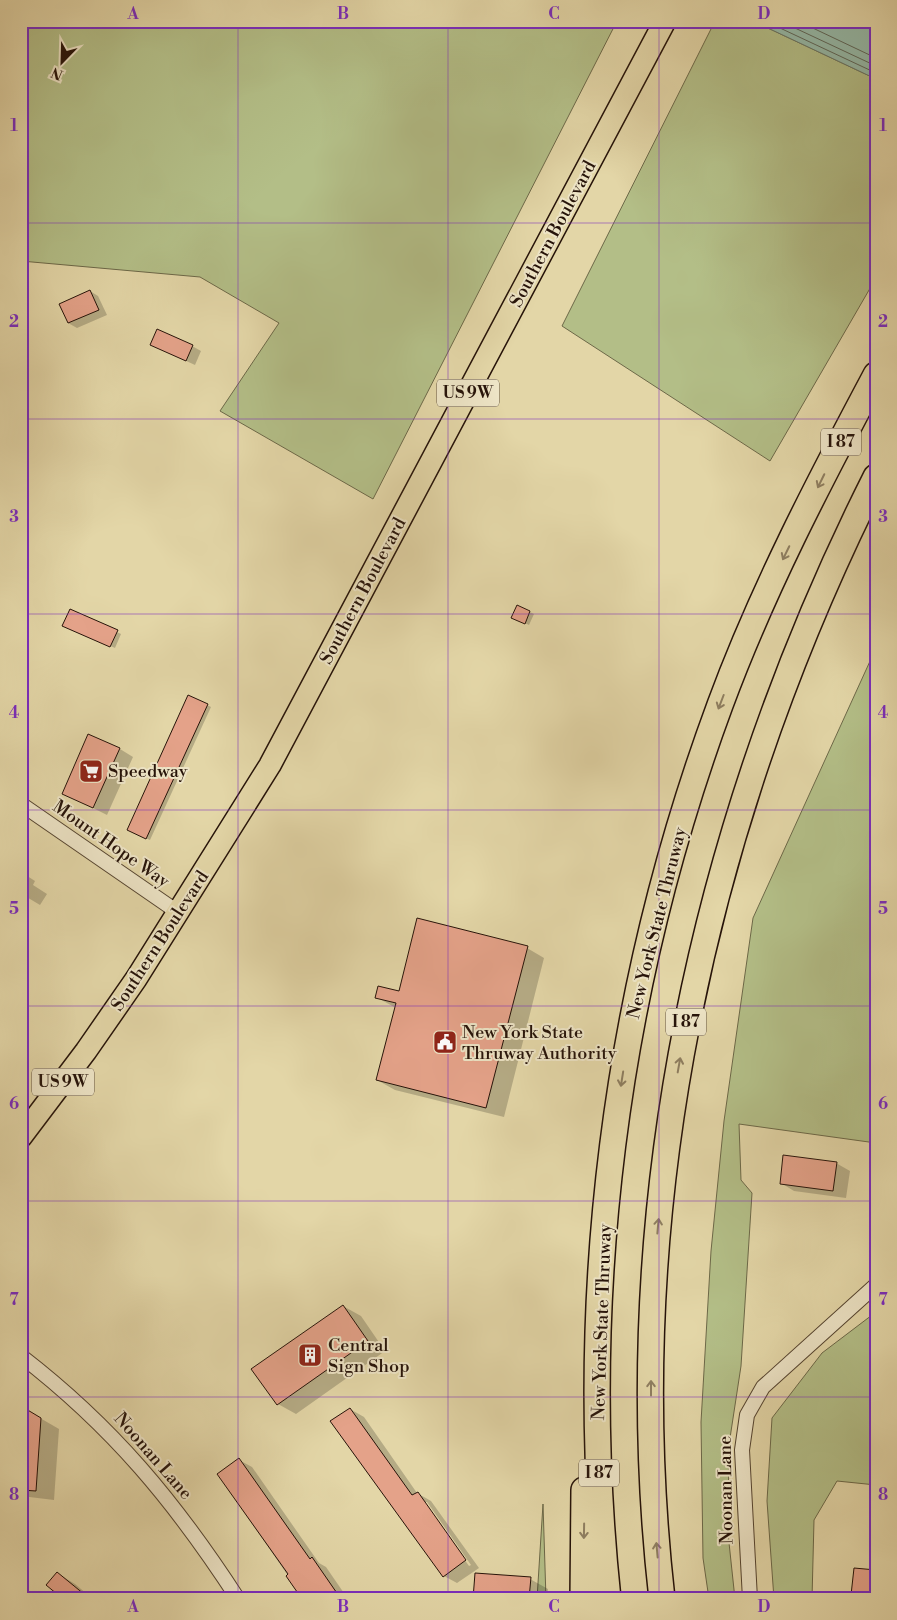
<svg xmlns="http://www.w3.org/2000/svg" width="897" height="1620" viewBox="0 0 897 1620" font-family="'Libre Bodoni',serif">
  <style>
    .green { fill: #b3be87; stroke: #6c6848 }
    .water { fill: #95b9a8; stroke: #697768 }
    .shadow { fill: #0003; fill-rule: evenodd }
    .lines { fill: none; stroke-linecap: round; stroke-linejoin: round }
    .shore { stroke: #5e6658; stroke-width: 1 }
    .building { fill: #e4a289; stroke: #261309 }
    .street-casing { stroke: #554430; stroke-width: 16 }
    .primary-casing { stroke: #261309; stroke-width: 24 }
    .highway-casing { stroke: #261309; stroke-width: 28 }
    .street { stroke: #ede4c6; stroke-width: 14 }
    .primary { stroke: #e3d6a7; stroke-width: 21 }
    .highway { stroke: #e3d6a7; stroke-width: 25 }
    .oneway { stroke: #8e7e60 }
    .grid { fill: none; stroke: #7b2cbf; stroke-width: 1; stroke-opacity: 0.55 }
    .labels { text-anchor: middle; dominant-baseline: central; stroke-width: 4; stroke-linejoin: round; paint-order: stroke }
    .shield { fill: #ede4c6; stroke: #625242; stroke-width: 1 }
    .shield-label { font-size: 16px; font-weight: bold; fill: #261309 }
    .street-label { font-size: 18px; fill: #261309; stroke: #ede4c6 }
    .poi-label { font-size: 18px; fill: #261309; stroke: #ede4c6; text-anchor: start }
    .neatline { fill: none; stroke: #7b2cbf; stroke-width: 2 }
    .grid-label { font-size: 16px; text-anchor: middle; font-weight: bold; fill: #7b2cbf }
  </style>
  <rect width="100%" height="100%" fill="#e3d6a7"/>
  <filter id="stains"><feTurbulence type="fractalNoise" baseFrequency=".004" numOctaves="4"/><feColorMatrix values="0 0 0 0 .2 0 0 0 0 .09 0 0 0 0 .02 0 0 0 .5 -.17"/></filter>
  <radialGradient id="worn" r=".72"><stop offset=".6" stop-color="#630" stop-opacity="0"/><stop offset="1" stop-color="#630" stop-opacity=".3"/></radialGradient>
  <!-- green -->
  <path class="green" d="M21,21H617L373,499L220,411L279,323L200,277L21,261Z
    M715,21H753L876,79V278L770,461L562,326Z
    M876,648V1143L739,1124L741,1180L752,1193L741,1366L730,1438L727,1524L735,1599H709L703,1558L701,1422L711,1251L724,1121L753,918Z
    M876,1312V1485L837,1481L814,1520L812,1599H774L767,1501L772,1418L822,1353Z
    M543,1504L546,1599H537Z"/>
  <!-- water -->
  <path class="water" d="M753,21H876V79Z"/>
  <!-- shadow -->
  <path class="shadow" d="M90,291L98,296L107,315L77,328L68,323Z
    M192,346L201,351L195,365L160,349Z
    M517,606L534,614L529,625L515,618Z
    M70,610L121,634L115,648L68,627Z
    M207,705L211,707L150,840L132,832Z
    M120,749L133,757L107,815L63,793Z
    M21,872L35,881L33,885L47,894L40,905L25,896L23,900L21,898Z
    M21,936L27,940L21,948Z
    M527,948L544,958L504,1117L395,1090L377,1080L396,1008L376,997L400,992Z
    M836,1163L850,1171L846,1198L794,1191L781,1183Z
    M343,1306L361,1316L385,1351L296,1414L278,1404Z
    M21,1407L59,1429L54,1500L21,1496Z
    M350,1409L364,1417L417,1493L431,1501L479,1568L457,1583L444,1576ZM424,1502H427L471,1565L469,1566Z
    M239,1460L252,1467L319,1563L326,1567L348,1599H304L218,1474Z
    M876,1572V1599H860L853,1595Z
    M57,1573L75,1584L93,1599H65Z
    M530,1579L548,1589L547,1599H466V1594H474Z"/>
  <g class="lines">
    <!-- shore -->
    <path class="shore" d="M765,21L876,73
      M780,21L876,66
      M798,21L876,58"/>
  </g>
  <!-- building -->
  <path class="building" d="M90,290L99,310L68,323L59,304Z
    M157,329L193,345L186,361L150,345Z
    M517,605L530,611L525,624L511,618Z
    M70,609L118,630L110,647L62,626Z
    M188,695L208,704L146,839L127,830Z
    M88,734L120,748L93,808L62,794Z
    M417,918L528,946L486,1108L376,1080L396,1003L375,998L378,986L399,991Z
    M783,1155L837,1162L833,1191L780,1184Z
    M343,1305L368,1341L277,1405L251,1369Z
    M21,1406L41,1418L36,1491L21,1490Z
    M350,1408L412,1495L418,1492L466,1560L443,1577L330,1421Z
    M239,1458L310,1559L312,1557L341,1599H302L286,1576L288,1574L217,1474Z
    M854,1568L876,1570V1598L851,1595Z
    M57,1572L90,1599H63L46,1585Z
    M475,1573L531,1577L529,1599H473Z"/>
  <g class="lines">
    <!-- street casing -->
    <g class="street-casing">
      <path id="street" d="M21,804L179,913
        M21,1356C113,1427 175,1502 238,1599
        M750,1599L742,1450L747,1415L763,1387L876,1285"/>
    </g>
    <!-- primary casing -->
    <g class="primary-casing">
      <path id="primary" d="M21,1137L86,1051L136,979L270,765L665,21"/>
    </g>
    <!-- highway casing -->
    <g class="highway-casing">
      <path id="highway" d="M583,1599L584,1490
        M608,1599C576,1298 615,989 720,705C762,591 819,482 876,375
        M662,1599C618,1212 702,823 876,477"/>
    </g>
    <!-- street -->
    <use href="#street" class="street"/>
    <!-- primary -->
    <use href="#primary" class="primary"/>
    <!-- highway -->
    <use href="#highway" class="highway"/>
  </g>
  <!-- one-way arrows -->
  <defs><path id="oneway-shaft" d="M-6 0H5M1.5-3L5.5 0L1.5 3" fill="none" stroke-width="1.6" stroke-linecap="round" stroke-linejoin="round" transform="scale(1.25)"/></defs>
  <g class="oneway">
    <use href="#oneway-shaft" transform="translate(821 481) rotate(116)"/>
    <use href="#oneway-shaft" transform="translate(786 553) rotate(116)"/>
    <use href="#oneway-shaft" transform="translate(721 702) rotate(111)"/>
    <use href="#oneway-shaft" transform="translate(679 1065) rotate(-80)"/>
    <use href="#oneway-shaft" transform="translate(622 1079) rotate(99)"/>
    <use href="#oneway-shaft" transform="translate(658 1226) rotate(-85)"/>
    <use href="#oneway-shaft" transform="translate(651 1388) rotate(-90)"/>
    <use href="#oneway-shaft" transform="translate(584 1531) rotate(91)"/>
    <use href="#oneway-shaft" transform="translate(657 1550) rotate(-95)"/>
  </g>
  <!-- grid -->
  <path class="grid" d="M238,21V1599M448,21V1599M659,21V1599M21,223H876M21,419H876M21,614H876M21,810H876M21,1006H876M21,1201H876M21,1397H876"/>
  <!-- icons -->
  <defs>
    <g id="supermarket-square" transform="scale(1.25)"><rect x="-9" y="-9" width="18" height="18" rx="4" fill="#8f2418" stroke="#ede4c6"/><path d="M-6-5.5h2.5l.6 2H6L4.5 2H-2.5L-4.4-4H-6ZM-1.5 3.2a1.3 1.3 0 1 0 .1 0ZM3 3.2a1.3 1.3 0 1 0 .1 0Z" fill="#fff"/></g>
    <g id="civic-square" transform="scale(1.25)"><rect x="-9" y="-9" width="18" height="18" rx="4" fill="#8f2418" stroke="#ede4c6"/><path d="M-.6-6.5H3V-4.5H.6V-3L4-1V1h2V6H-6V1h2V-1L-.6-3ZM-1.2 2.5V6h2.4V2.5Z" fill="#fff"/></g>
    <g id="building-square" transform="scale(1.25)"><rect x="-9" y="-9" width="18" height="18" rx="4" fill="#8f2418" stroke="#ede4c6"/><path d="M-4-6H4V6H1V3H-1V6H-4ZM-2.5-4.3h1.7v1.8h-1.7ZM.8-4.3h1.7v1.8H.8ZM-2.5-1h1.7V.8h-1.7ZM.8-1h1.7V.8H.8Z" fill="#fff"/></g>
  </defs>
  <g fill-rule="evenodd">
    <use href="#supermarket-square" x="91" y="771"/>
    <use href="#civic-square" x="445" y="1042"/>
    <use href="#building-square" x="310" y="1355"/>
  </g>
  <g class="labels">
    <!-- shield labels -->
    <g class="shield">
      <rect x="437" y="379.5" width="62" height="27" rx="4"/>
      <rect x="821" y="428.5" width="40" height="27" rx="4"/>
      <rect x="666" y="1008.5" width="40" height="27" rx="4"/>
      <rect x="32" y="1068.5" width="62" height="27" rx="4"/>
      <rect x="579" y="1459.5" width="40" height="27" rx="4"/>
    </g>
    <g class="shield-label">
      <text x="468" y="393">US 9W</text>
      <text x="841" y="442">I 87</text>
      <text x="686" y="1022">I 87</text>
      <text x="63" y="1082">US 9W</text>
      <text x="599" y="1473">I 87</text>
    </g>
    <!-- street labels -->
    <g class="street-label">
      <text transform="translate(553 234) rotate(-62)">Southern Boulevard</text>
      <text transform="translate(363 591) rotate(-62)">Southern Boulevard</text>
      <text transform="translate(111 844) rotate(35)">Mount Hope Way</text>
      <text transform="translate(657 923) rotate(-76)">New York State Thruway</text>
      <text transform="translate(160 941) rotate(-57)">Southern Boulevard</text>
      <text transform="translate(602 1322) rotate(-88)">New York State Thruway</text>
      <text transform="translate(153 1456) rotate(49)">Noonan Lane</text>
      <text transform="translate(726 1490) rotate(-91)">Noonan Lane</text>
    </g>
    <!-- poi labels -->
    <g class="poi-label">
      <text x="108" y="771">Speedway</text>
      <text x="462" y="1032">New York State<tspan x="462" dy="21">Thruway Authority</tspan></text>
      <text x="328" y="1345">Central<tspan x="328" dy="21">Sign Shop</tspan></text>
    </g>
  </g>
  <!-- margin -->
  <rect width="897" height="1620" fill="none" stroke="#e3d6a7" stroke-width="55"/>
  <!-- north arrow -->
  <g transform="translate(62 62) rotate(203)" stroke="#ede4c6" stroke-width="4" paint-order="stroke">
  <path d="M0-4L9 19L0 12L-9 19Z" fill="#261309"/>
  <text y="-8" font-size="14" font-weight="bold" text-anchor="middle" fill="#261309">N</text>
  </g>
  <rect x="28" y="28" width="842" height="1564" class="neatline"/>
  <g class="grid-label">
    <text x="133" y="19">A</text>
    <text x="343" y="19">B</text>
    <text x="554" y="19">C</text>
    <text x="764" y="19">D</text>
    <text x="14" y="131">1</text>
    <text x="883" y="131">1</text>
    <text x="14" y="327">2</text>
    <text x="883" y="327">2</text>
    <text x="14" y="522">3</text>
    <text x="883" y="522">3</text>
    <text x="14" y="718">4</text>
    <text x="883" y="718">4</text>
    <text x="14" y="914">5</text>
    <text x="883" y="914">5</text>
    <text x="14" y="1109">6</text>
    <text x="883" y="1109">6</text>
    <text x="14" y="1305">7</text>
    <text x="883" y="1305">7</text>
    <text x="14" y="1500">8</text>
    <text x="883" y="1500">8</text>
    <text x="133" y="1612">A</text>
    <text x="343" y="1612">B</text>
    <text x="554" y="1612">C</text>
    <text x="764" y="1612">D</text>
  </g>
  <rect width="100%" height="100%" filter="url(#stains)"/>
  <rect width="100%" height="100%" fill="url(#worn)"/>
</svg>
